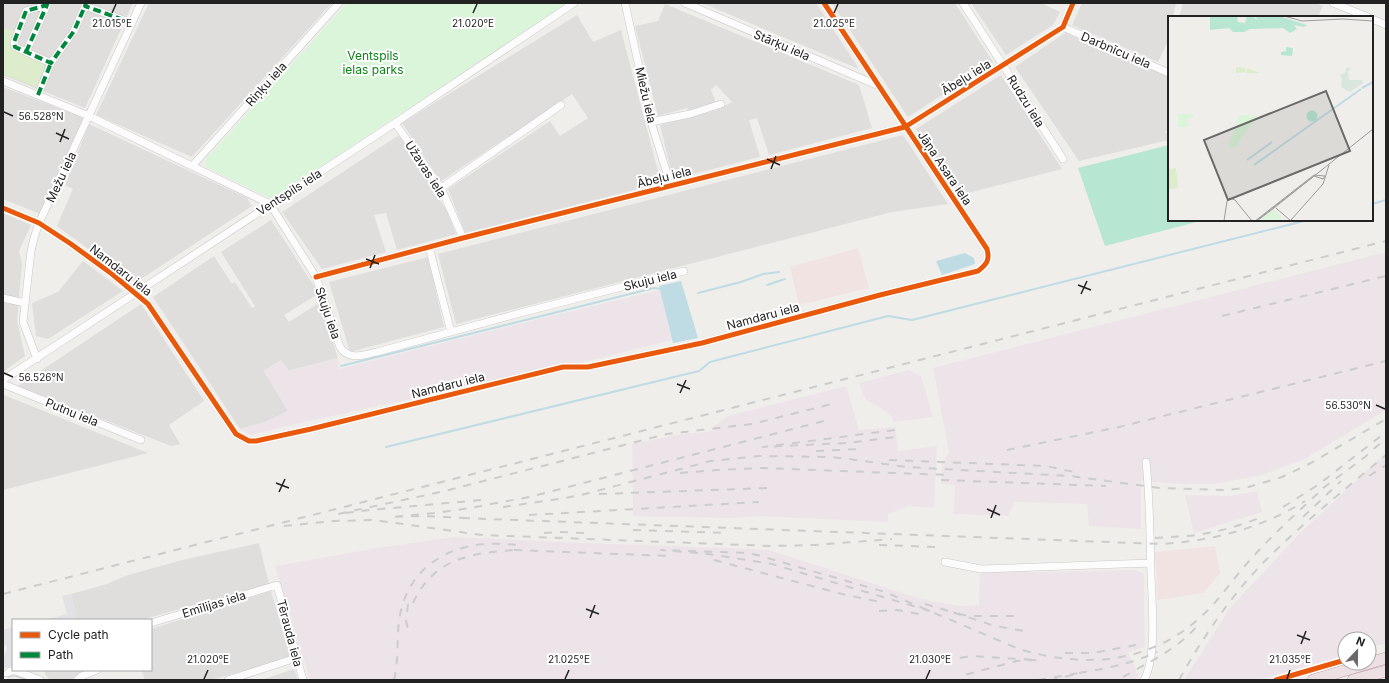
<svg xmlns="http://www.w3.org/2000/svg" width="1389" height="683" viewBox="0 0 1389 683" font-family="Inter,sans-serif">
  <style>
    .residential { fill: #dfdedc }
    .commercial { fill: #f1e3e1 }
    .industrial { fill: #ede4e9 }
    .grass { fill: #ddeccb }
    .park { fill: #daf5da }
    .pitch { fill: #b7e6d2 }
    .parking { fill: #e0dfde }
    .plaza { fill: #e2e1e5 }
    .water { fill: #bfdbe3 }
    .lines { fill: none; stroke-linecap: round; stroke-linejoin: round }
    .stream { stroke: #bfdbe3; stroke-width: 2 }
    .minor-casing { stroke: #c9c8c7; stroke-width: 8 }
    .highway-casing { stroke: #c5a2ac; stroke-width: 12 }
    .minor { stroke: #fdfcfc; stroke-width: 7 }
    .highway { stroke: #ece0e2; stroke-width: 11 }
    .tram { stroke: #ccc; stroke-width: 1 }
    .rail { stroke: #ccc; stroke-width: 2; stroke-dasharray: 8 8; stroke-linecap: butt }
    .quiet { stroke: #00873e; stroke-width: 4; stroke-dasharray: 8 4; stroke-linecap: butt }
    .cycleway-casing { stroke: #fff; stroke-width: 8 }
    .cycleway { stroke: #e8590c; stroke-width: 5 }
    .ticks { fill: none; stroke: #222; stroke-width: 1.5 }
    .labels { text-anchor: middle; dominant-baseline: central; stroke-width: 4; stroke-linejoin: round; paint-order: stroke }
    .street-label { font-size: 12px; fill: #222; stroke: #fff }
    .park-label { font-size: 12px; fill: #0c8416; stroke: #fff }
    .inset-river { fill: none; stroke: #bfdbe3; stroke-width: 2 }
    .inset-road { fill: none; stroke: #9e9c9b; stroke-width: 1 }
    .view { fill: #6a6968; fill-opacity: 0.15; stroke: #6a6968; stroke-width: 2 }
    .inset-edge { fill: none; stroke: #222; stroke-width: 2 }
    .ticks-label { font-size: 10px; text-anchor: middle; fill: #222; stroke: #fff; stroke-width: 4; stroke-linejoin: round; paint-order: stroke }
  </style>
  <rect width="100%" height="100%" fill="#f0eeeb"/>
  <!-- residential -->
  <path class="residential" d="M3,3H133L85,108L3,75Z
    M149,3H332L192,157L96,115Z
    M702,3H816L859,69Z
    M832,3H955L993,62L908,117Z
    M971,3H1041L1060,12L1053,25L1006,55Z
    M1082,3H1176L1173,17H1169V39L1158,62L1072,25Z
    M1183,3H1314L1323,6L1318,17H1179Z
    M665,4L859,85L872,128L769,155L757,118L749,120L760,157L673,179L660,125L717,110L732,102L716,85L711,90L716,103L688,111L687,108L658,116L635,26L658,21Z
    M577,15L593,42L621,30L661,183L465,233L448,189L550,121L560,136L588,118L572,94L441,181L402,123Z
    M1065,33L1169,76V124L1165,133H1169V140L1079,161L1015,67Z
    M1001,75L1062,169L960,195L916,129Z
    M3,87L84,118L43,215L3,199Z
    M89,124L247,198L252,206L135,283L57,226L73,189L65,185Z
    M399,135L447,211L456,234L397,250L386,213L374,215L386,252L322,269L282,212Z
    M903,135L948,204L892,212L456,324L438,254Z
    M3,213L31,225L19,251L22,264L17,321L25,356L3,372Z
    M271,220L316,289L318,294L284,315L289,322L320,302L338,358L288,371L281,360L264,371L288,411L265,422L240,429L153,297L214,256L232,284L235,282L252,308L255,306L221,252Z
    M428,257L444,327L350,352L329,282Z
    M83,261L123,291L48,339L36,336L32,303L58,292Z
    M141,304L204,401L169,425L180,444L171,446L18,386Z
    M4,395L148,453L3,490V396Z
    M259,543L269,584L141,620H76L75,613H76L71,594L107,584L125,576L182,560Z
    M271,591L291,658L210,680H145L141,670H151V629Z
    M294,669L298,680H261Z"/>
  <!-- commercial -->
  <path class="commercial" d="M858,248L869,288L799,305L790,267Z
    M1215,546L1220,573L1203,593L1158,600L1155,552Z"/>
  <!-- industrial -->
  <path class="industrial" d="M1386,252V410L1303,460L1258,476L1214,484H1184L1152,482L1141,480V529L1089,526L1087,504L1015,502L1008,516L952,514L954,512L955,485L941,484L942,464L949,452L933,368Z
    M660,290L672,340L588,361L309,421L250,435L240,429L265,422L288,411L264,371L281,360L289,371L338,358L339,369L510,326Z
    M909,370L921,376L933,417L894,422L891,416L881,408L865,399L859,383Z
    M846,386L859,430L895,427L898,451L937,446L934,508L909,506L888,514V522L759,516L732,518L633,516V484L632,444L681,434L714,431V426L728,416Z
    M1386,453V643L1369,648V639H1345V655L1258,680H1184L1229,609L1299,534Z
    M1257,491L1262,512L1194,533L1185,495L1230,496Z
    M455,537L583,543L729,548L769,550L921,599L959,606L979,605L980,572H1039L1136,570L1144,574L1145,647L1128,652L1138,675L1135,680H310L275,566L378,548Z"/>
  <!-- grass -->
  <path class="grass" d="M3,28L14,31L10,48L45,64L37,87L3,74Z"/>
  <!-- park -->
  <path class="park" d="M347,3H568L272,199L206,167L205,163L206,159Z"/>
  <!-- pitch -->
  <path class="pitch" d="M1169,145V220H1204L1105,246L1078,168Z"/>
  <!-- parking -->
  <path class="parking" d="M45,670H85L72,680H50L45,675Z"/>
  <!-- plaza -->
  <path class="plaza" d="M71,594L76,613H75L76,620H44L67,614L62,596Z
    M13,627V666L3,668V657L7,650V647L6,645L3,646V630Z"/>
  <!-- water -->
  <path class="water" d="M965,253L974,258L975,264L942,275L936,261Z
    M681,281L698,338L673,343L659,286Z"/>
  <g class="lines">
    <!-- stream -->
    <path class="stream" d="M1372,204L1386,200
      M767,285L785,279
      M698,293L741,282L763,274L779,272
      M341,366L654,288L661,289
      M386,447L699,371L710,362L888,316L912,320L1308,220"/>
    <!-- minor casing -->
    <g class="minor-casing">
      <path id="minor" d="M47,3V5L26,11L14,42L15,47L51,63L74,31L85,6
        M86,3L85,6L132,23
        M625,3L651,122L671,186
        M685,3L879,86
        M963,3L1063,159
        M1333,3L1368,17
        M1372,19L1386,25
        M1063,27L1169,73
        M26,52L47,5
        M3,81L89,116L270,204L316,277L340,347C349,361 363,355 377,352L528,311L684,271
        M38,95L51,63
        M651,122L690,114L721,104
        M395,123L441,188L463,238
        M193,165L339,3
        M441,188L561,105
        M3,208L39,223L71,244L112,274L148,304L236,434L249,441H256L311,429L563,367H588L702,343L880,295L978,271C987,264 990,260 987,249L824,3
        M429,247L451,332
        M316,277L463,238L905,127L1063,27L1073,3
        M3,298L25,303
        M37,359L23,322L31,251L34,238L39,223L141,3
        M3,380L395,123L574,3
        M3,384L141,440
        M945,562L981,569L1151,563
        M151,623L277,585L303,680
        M3,678L10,671H16L40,680
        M77,680L82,676L97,670
        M228,680L296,658
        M1144,680C1157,657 1152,602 1151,575C1150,537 1150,499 1146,462"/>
    </g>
    <!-- highway casing -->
    <g class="highway-casing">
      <path id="highway" d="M1313,680L1386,658
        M1353,680L1386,671"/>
    </g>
    <!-- minor -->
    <use href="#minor" class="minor"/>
    <!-- highway -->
    <use href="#highway" class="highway"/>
    <!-- tram -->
    <path class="tram" d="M3,677L15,676L27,680"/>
    <!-- rail -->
    <path class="rail" d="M1222,316L1386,276
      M895,430L763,447L848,443L896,437
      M1007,450L1119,427L1386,361
      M816,451L859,449
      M889,460L1046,466L1074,472
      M680,473L717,470L762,468L948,475
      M1369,476L1386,465
      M941,480L1106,486
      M1323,488L1365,457L1386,438
      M599,494L768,488
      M481,500L370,510L338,514L445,491L667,434L752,424L836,403
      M503,507L559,499L581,495L711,461L759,456L830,457L849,459L906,467L1070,476L1160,488L1227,490L1245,488L1282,477L1311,463L1386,419
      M1283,507L1318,485L1386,432
      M529,515L759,502
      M1303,517L1341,481
      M462,518L1161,544C1213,541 1262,528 1305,501
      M467,518L423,516L391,517L436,513L470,508L529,497L824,421
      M284,526L334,521L374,520L482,535L772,546L815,545L892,539
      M633,530L729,533
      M544,533L559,532L586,533
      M1155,538C1166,537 1176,537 1187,536C1211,534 1236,527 1259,518
      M879,545L937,547
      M514,550L670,556
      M714,560L842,594L880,602
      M3,594L1386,241
      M413,603C433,559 470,553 514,550H510
      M408,604L406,621L409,633
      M925,604L952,612
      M879,611L898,610L924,615
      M930,611L772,564L708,554L661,550L747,553L757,555L885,592L1019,649C1089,670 1157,663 1210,608C1224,593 1236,575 1251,559C1274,533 1301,509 1327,485
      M1014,616H968L952,612L995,626L1024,631
      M1065,653H1093L1136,645
      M960,658L970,656L1038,660L1017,661L964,675
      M1079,673C1108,668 1130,664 1157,652
      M1123,677C1150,661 1181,648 1200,622
      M394,680C400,656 395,630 402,607C412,568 448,546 486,544C499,543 511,545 523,545
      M1038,680L1079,673L1053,680
      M1179,680C1202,639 1228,600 1260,566C1299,526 1343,491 1386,455"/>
    <!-- quiet -->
    <path class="quiet" d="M47,3V5L26,11L14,42L15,47L51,63L74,31L85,6
      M86,3L85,6L132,23
      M26,52L47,5
      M38,95L51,63"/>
    <!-- cycleway casing -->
    <g class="cycleway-casing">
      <path id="cycleway" d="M3,208L39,223L71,244L112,274L148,304L236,434L249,441H256L311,429L563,367H588L702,343L880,295L978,271C987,264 990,260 987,249L824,3
        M316,277L463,238L905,127L1063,27L1073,3
        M1276,680L1345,660"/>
    </g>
    <!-- cycleway -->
    <use href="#cycleway" class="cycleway"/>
  </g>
  <!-- ticks -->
  <path class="ticks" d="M112,13L116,4M473,13L477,4M834,13L838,4M4,112L13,116M56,133L69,139M60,142L65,129M767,159L780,165M771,169L776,156M366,259L379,264M370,268L375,255M1078,285L1091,290M1081,294L1087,281M4,373L13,377M677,384L690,389M680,393L686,380M1376,405L1385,409M276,483L289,488M279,492L285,479M987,509L1000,515M991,518L996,505M586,609L599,614M590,618L595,605M1297,635L1310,640M1301,644L1306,631M204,679L208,670M565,679L569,670M926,679L930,670M1287,679L1290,670"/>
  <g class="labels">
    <!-- street labels -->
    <g class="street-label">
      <text transform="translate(782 45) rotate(23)">Stārķu iela</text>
      <text transform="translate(1116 50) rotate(23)">Darbnīcu iela</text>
      <text transform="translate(966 77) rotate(-32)">Ābeļu iela</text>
      <text transform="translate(266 84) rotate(-48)">Riņķu iela</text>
      <text transform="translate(646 95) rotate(77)">Miežu iela</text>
      <text transform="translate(1026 101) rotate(58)">Rudzu iela</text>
      <text transform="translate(945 168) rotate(56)">Jāņa Asara iela</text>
      <text transform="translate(426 169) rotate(57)">Užavas iela</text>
      <text transform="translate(61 177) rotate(-65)">Mežu iela</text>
      <text transform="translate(664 177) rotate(-14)">Ābeļu iela</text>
      <text transform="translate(289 192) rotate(-33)">Ventspils iela</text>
      <text transform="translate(121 270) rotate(38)">Namdaru iela</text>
      <text transform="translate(650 280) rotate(-14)">Skuju iela</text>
      <text transform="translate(328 313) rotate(71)">Skuju iela</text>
      <text transform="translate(763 316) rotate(-15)">Namdaru iela</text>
      <text transform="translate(448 385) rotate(-14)">Namdaru iela</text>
      <text transform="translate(72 412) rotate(22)">Putnu iela</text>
      <text transform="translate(214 604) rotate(-17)">Emīlijas iela</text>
      <text transform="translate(290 633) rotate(75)">Tērauda iela</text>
    </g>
    <!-- park labels -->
    <g class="park-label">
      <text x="373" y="55">Ventspils<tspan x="373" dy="14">ielas parks</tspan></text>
    </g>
  </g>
  <!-- overview -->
  <g transform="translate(1168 16)">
    <rect width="205" height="205" fill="#f0eeeb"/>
    <path d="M68,51L77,52L78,57L79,52L92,57H78L76,56L68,57ZM8,152L10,172L0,173V153Z" fill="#ddeccb"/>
    <path d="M178,52H184L180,55L181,64H194L195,67L182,76L173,71L174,63L172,59L178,56Z" fill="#d9e6de"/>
    <path d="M10,98H25V101L20,102V111H10ZM71,99L89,100L67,132L60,131ZM105,193L114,201L110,205H91Z" fill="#daf5da"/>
    <path d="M42,0H69L70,6L77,7L79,0H85L89,4L88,0H111L139,9L136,11L126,9L129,13L122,17L115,12L82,13L76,16H65L61,12L42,14ZM118,31L125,32L124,40L113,39V36L118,35ZM138.5 100a5.5 5.5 0 1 1 11 0a5.5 5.5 0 1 1-11 0Z" fill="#b7e6d2"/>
    <path class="inset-river" d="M194,72L205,66M79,144L104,126M86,149L193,73"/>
    <path class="inset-road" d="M116,0L134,5L175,3L205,5M106,192L205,113M108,192L123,205M56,205L59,185L62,182L67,184L84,205M87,205L146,159L157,160L155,163L146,160L88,205M89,205L106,192M122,205L155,168L161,149"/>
    <path class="view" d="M158,75L182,135L60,184L36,124Z"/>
    <rect width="205" height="205" class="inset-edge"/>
  </g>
  <g class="ticks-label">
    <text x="112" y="27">21.015°E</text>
    <text x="473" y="27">21.020°E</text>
    <text x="834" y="27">21.025°E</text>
    <text x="41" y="120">56.528°N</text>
    <text x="41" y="381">56.526°N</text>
    <text x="1348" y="409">56.530°N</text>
    <text x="208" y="663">21.020°E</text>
    <text x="569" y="663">21.025°E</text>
    <text x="930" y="663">21.030°E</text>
    <text x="1290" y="663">21.035°E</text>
  </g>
  <!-- border -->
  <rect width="1389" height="683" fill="none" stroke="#222222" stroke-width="8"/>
  <!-- legend -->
  <rect x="12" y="619" width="140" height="52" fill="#ffffff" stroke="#a7a7a7"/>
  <rect x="20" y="632" width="20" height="6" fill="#e8590c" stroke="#a7a7a7"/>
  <text x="48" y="639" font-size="12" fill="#222222">Cycle path</text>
  <rect x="20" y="652" width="20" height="6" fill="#00873e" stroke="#a7a7a7"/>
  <text x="48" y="659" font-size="12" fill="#222222">Path</text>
  <!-- north arrow -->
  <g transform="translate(1357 651) rotate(22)"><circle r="19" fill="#ffffff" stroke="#a7a7a7"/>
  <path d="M0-3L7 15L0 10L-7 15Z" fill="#6a6968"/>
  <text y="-6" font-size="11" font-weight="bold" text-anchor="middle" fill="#222222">N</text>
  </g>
</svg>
